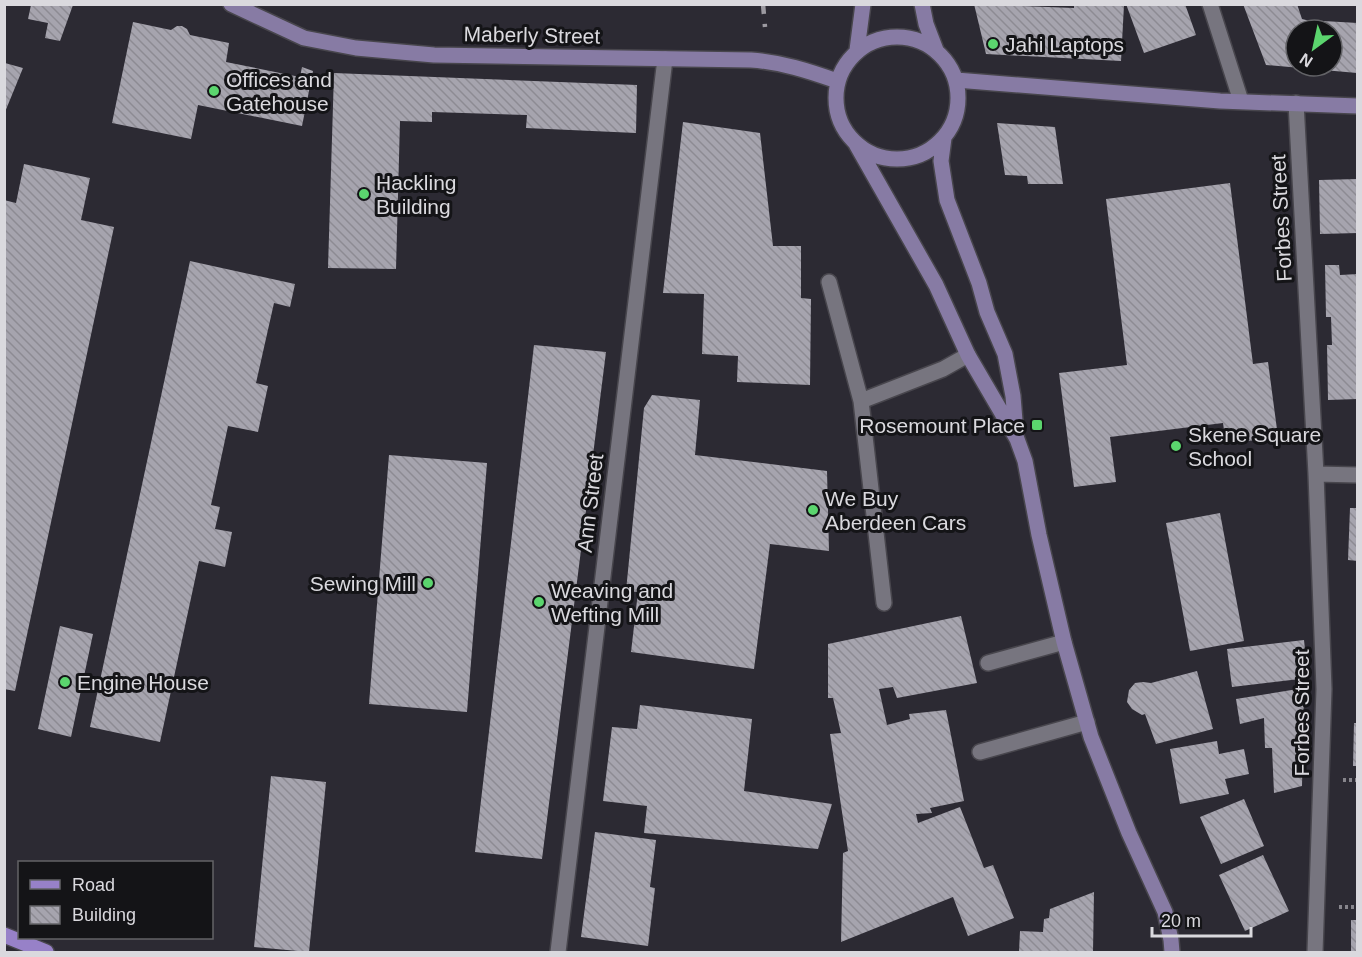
<svg xmlns="http://www.w3.org/2000/svg" width="1362" height="957" viewBox="0 0 1362 957" font-family="Arial,sans-serif">
  <style>
    .building { fill: url(#building-back-hatch); fill-rule: evenodd }
    .lines { fill: none; stroke-linecap: round; stroke-linejoin: round }
    .lane-casing { stroke: #48464d; stroke-width: 18 }
    .street-casing { stroke: #48464d; stroke-width: 18 }
    .secondary-casing { stroke: #48464d; stroke-width: 18 }
    .primary-casing { stroke: #48464d; stroke-width: 18 }
    .path { stroke: #87858c; stroke-width: 4; stroke-dasharray: 3 3; stroke-linecap: butt }
    .lane { stroke: #77757f; stroke-width: 15 }
    .street { stroke: #77757f; stroke-width: 15 }
    .secondary { stroke: #877ba4; stroke-width: 15 }
    .primary { stroke: #9781c8; stroke-width: 15 }
    .rail { stroke: #9c9aa1; stroke-width: 4.5; stroke-dasharray: 10 10; stroke-linecap: butt }
    .poi-dot { fill: #5bd56e; stroke: #141417; stroke-width: 2 }
    .labels { text-anchor: middle; dominant-baseline: central; stroke-width: 6; stroke-linejoin: round; paint-order: stroke }
    .street-label { font-size: 21px; fill: #dad9de; stroke: #141417 }
    .poi-label { font-size: 21px; fill: #dad9de; stroke: #141417; text-anchor: start }
  </style>
  <defs>
    <pattern id="building-back-hatch" width="6" height="6" patternUnits="userSpaceOnUse" patternTransform="scale(1.5)"><rect width="6" height="6" fill="#a6a4ae"/><path d="M-1 5l2 2M0 0l6 6M5-1l2 2" fill="none" stroke="#8d8b93"/></pattern>
  </defs>
  <rect width="100%" height="100%" fill="#2c2a33"/>
  <!-- building -->
  <path class="building" d="M974,4L1074,8V5H1124L1121,61L986,54Z
    M1126,4H1185L1196,35L1144,53Z
    M1243,4H1297L1302,19L1306,20L1358,23L1357,73L1266,65ZM1296,30H1332V66H1296Z
    M31,5H73L60,41L45,38L48,23L28,19Z
    M133,22L171,30L177,26H182L187,29L190,35L229,43L226,62L300,77L302,67L313,71L302,126L198,105L191,139L112,123Z
    M5,63L23,68L5,112Z
    M334,73L637,85L636,133L526,128L527,115L432,112V122L400,121L396,269L328,268Z
    M683,122L760,133L773,246H801V298L811,299L810,385L737,382L738,356L702,354L704,294L663,293Z
    M997,123L1055,127L1063,184H1028L1027,176L1005,175Z
    M24,164L90,178L81,220L114,227L15,691L4,689V200L16,203Z
    M1358,179V233L1320,234L1319,180Z
    M1230,183L1253,364L1268,362L1278,437L1226,444L1223,423L1110,437L1116,482L1074,487L1059,373L1127,365L1106,199Z
    M190,261L295,284L290,307L274,303L256,383L268,386L258,432L228,426L211,505L220,507L215,529L232,532L225,567L199,561L160,742L90,727Z
    M1325,265H1339L1340,275L1358,274V399L1328,400L1327,345H1332L1331,317H1326Z
    M534,345L606,352L542,859L475,852Z
    M652,395L700,400L695,455L827,471L829,551L770,544L754,669L631,652L638,592L626,591L644,408Z
    M389,455L487,463L467,712L369,704Z
    M1350,508H1358V561L1348,560Z
    M1220,513L1244,641L1190,651L1166,523Z
    M961,616L977,683L897,698L893,687L879,689L887,725L910,719L909,714L946,710L964,801L930,808L932,813L916,814L918,823L960,807L984,868L993,865L1014,918L968,936L953,897L841,942L843,853L848,851L830,734L841,733L833,698H828V644Z
    M60,626L93,634L71,737L38,729Z
    M1304,640L1308,678L1232,687L1227,649Z
    M1197,671L1213,729L1156,744L1145,714L1142,715L1132,709L1127,702L1129,690L1135,683L1143,682L1151,683Z
    M1304,688L1302,786L1274,793L1272,748H1265L1264,718L1240,724L1236,699Z
    M640,705L752,719L744,791L832,804L818,849L644,833L647,806L603,801L612,727L637,729Z
    M1354,723H1358V766H1353Z
    M1217,741L1219,754L1244,749L1249,774L1225,779L1229,794L1180,804L1170,749Z
    M271,776L326,782L309,952L254,947Z
    M1244,799L1264,846L1221,864L1200,817Z
    M595,832L656,840L650,887L655,888L648,946L581,937Z
    M1263,855L1289,911L1245,931L1219,875Z
    M1094,892L1093,952H1019L1020,931L1043,932L1044,919L1049,918L1050,909Z
    M1351,920H1358V952H1351Z"/>
  <g class="lines">
    <!-- lane casing -->
    <g class="lane-casing">
      <path id="lane" d="M829,282L861,401L884,603
        M861,401L943,369L968,355
        M988,663L1064,642
        M980,752L1087,722"/>
    </g>
    <!-- street casing -->
    <g class="street-casing">
      <path id="street" d="M1210,4L1241,101
        M1296,103L1316,474L1324,689L1315,952
        M1316,474L1358,475
        M558,952L665,59"/>
    </g>
    <!-- secondary casing -->
    <g class="secondary-casing">
      <path id="secondary" d="M231,4L304,38L356,48L434,55L751,60C781,62 809,71 837,81
        M922,4L926,24L936,50
        M836 98a61 61 0 1 1 122 0a61 61 0 1 1-122 0Z
        M857,50L863,4
        M956,80L1220,101L1358,106
        M944,138L941,161L947,200L979,283L987,312L1005,354L1013,396L1016,433
        M856,144L936,285L968,355L1017,439L1025,461L1039,535L1064,642L1091,737L1129,833L1165,912L1171,940L1172,952"/>
    </g>
    <!-- primary casing -->
    <g class="primary-casing">
      <path id="primary" d="M4,935L46,952"/>
    </g>
    <!-- path -->
    <path class="path" d="M1343,780H1358
      M1339,907H1358"/>
    <!-- lane -->
    <use href="#lane" class="lane"/>
    <!-- street -->
    <use href="#street" class="street"/>
    <!-- secondary -->
    <use href="#secondary" class="secondary"/>
    <!-- primary -->
    <use href="#primary" class="primary"/>
    <!-- rail -->
    <path class="rail" d="M763,4L765,27"/>
  </g>
  <!-- markers -->
  <g class="poi-dot">
    <circle cx="993" cy="44" r="6"/>
    <circle cx="214" cy="91" r="6"/>
    <circle cx="364" cy="194" r="6"/>
    <rect x="1031" y="419" width="12" height="12" rx="3"/>
    <circle cx="1176" cy="446" r="6"/>
    <circle cx="813" cy="510" r="6"/>
    <circle cx="428" cy="583" r="6"/>
    <circle cx="539" cy="602" r="6"/>
    <circle cx="65" cy="682" r="6"/>
  </g>
  <g class="labels">
    <!-- street labels -->
    <g class="street-label">
      <text transform="translate(532 35) rotate(1)">Maberly Street</text>
      <text transform="translate(1281 218) rotate(-93)">Forbes Street</text>
      <text transform="translate(590 503) rotate(-83)">Ann Street</text>
      <text transform="translate(1301 713) rotate(-90)">Forbes Street</text>
    </g>
    <!-- poi labels -->
    <g class="poi-label">
      <text x="1005" y="44">Jahi Laptops</text>
      <text x="226" y="79">Offices and<tspan x="226" dy="24">Gatehouse</tspan></text>
      <text x="376" y="182">Hackling<tspan x="376" dy="24">Building</tspan></text>
      <text x="1025" y="425" text-anchor="end">Rosemount Place</text>
      <text x="1188" y="434">Skene Square<tspan x="1188" dy="24">School</tspan></text>
      <text x="825" y="498">We Buy<tspan x="825" dy="24">Aberdeen Cars</tspan></text>
      <text x="416" y="583" text-anchor="end">Sewing Mill</text>
      <text x="551" y="590">Weaving and<tspan x="551" dy="24">Wefting Mill</tspan></text>
      <text x="77" y="682">Engine House</text>
    </g>
  </g>
  <!-- border -->
  <rect width="1362" height="957" fill="none" stroke="#dad9de" stroke-width="12"/>
  <!-- legend -->
  <rect x="18" y="861" width="195" height="78" fill="#141417" stroke="#636367" stroke-width="1.5"/>
  <rect x="30" y="880" width="30" height="9" fill="#9781c8" stroke="#636367" stroke-width="1.5"/>
  <text x="72" y="891" font-size="18" fill="#dad9de">Road</text>
  <rect x="30" y="906" width="30" height="18" fill="url(#building-back-hatch)" stroke="#636367" stroke-width="1.5"/>
  <text x="72" y="921" font-size="18" fill="#dad9de">Building</text>
  <!-- north arrow -->
  <g transform="translate(1314 48) rotate(213)"><circle r="28" fill="#141417" stroke="#636367" stroke-width="1.5"/>
  <path d="M0-4.5L10 22L0 15L-10 22Z" fill="#5bd56e"/>
  <text y="-9" font-size="16" font-weight="bold" text-anchor="middle" fill="#dad9de">N</text>
  </g>
  <!-- scale -->
  <path d="M1152 927v9h99v-9" fill="none" stroke="#dad9de" stroke-width="3"/>
  <text x="1161" y="927" font-size="18" fill="#dad9de" stroke="#141417" stroke-width="4.5" paint-order="stroke">20 m</text>
</svg>
